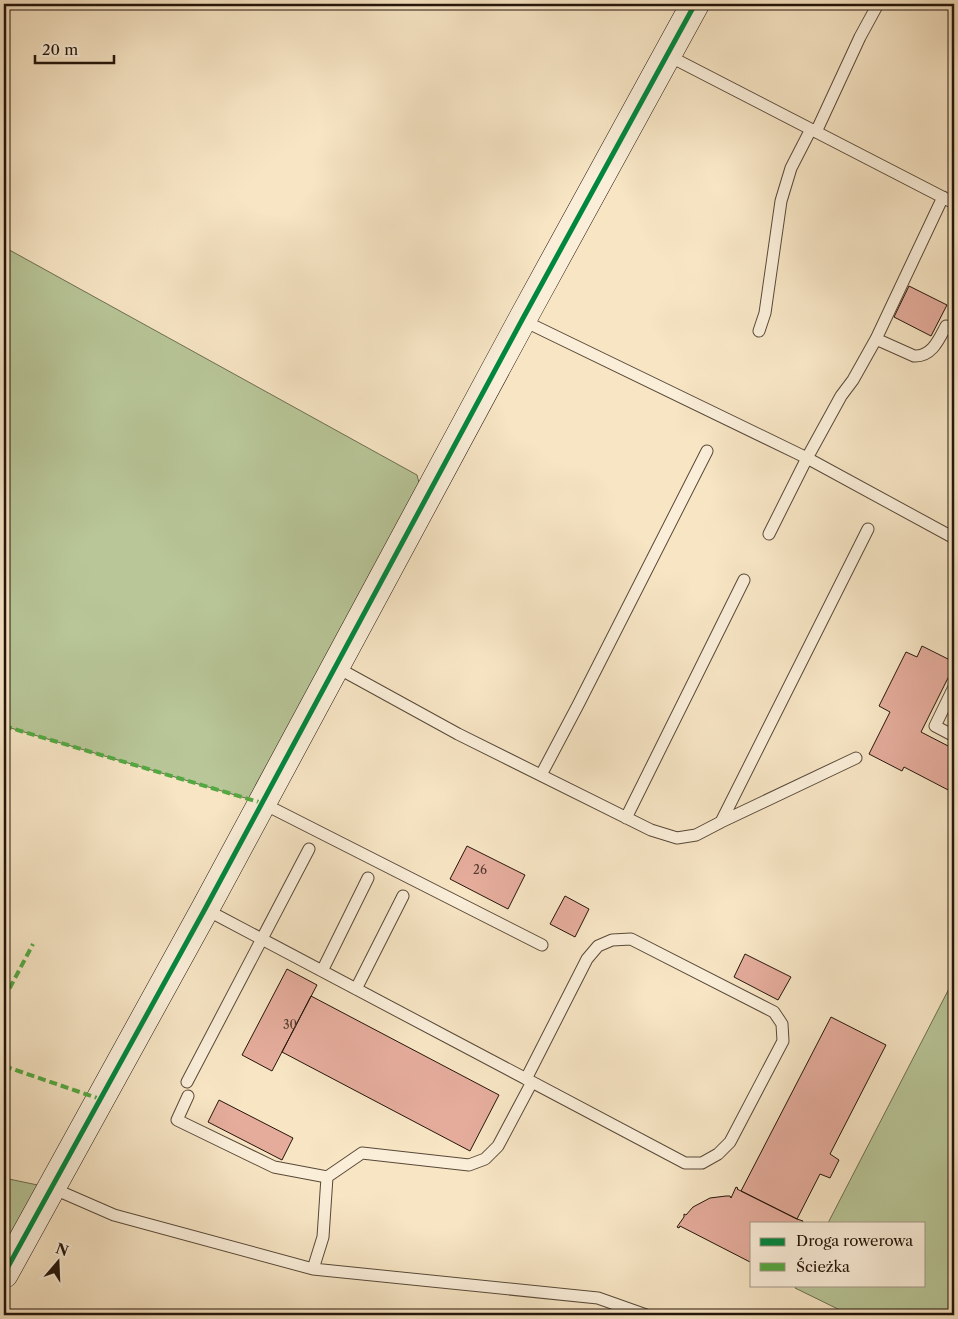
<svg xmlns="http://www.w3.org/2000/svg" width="958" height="1319" viewBox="0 0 958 1319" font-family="'Libre Caslon Text',serif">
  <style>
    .green { fill: #b8c698; stroke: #6e6e51 }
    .building { fill: #e5ac9c; stroke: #24150a }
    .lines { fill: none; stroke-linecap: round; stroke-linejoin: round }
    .lane-casing { stroke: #594938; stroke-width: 13 }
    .secondary-casing { stroke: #24150a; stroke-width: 29 }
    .lane { stroke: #faeed9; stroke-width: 11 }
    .secondary { stroke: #faeed9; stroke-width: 28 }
    .quiet { stroke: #53a941; stroke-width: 4; stroke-dasharray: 8 4; stroke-linecap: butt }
    .cycleway-casing { stroke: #faeed9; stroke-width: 8 }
    .cycleway { stroke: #00873e; stroke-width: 5 }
    .labels { text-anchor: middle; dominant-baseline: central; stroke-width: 4; stroke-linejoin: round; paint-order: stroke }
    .number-label { font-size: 12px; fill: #543b2e }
  </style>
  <rect width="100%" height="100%" fill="#f7e5c4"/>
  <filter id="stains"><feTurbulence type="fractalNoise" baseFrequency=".004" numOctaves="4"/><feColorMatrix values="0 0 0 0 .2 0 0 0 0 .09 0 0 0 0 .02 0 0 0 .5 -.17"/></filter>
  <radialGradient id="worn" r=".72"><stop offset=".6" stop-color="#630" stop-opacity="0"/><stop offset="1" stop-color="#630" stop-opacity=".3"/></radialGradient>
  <!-- green -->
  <path class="green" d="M4,247L417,475L424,502L262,803L4,726Z
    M954,979V1315H854L842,1311L795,1288L796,1285H924V1223H828Z
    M4,1178L52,1188L4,1274Z"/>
  <!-- building -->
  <path class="building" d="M909,286L947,305L931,336L894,317Z
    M922,646L954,662V666L921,732L954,749V793L904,767L902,771L869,754L890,712L879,706L906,652L917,657Z
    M467,846L525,875L508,909L450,879Z
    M565,896L589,909L575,937L550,924Z
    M745,954L791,977L778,1000L734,977Z
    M287,969L317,985L272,1071L242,1055Z
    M311,996L499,1095L470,1151L282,1052Z
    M831,1017L886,1045L830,1154L839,1160L830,1178L820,1174L797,1219L741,1191Z
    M219,1100L293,1138L282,1160L208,1122Z
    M736,1187L738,1188L737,1189L797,1219L803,1221L802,1223H752V1263L680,1226L679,1228L677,1227L684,1217V1214L686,1215L693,1207L710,1198L726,1196H730L731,1198Z"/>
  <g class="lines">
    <!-- lane casing -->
    <g class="lane-casing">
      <path id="lane" d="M667,55L954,203
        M816,132L860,37L878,4
        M522,320L807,458L954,538
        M759,331L765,313L781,201L791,168L811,129
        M876,339L914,356C932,357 939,339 946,326
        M769,534L807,458L841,396L853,380L876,339L943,197
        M336,667L458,734L651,830L677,838L696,835L721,822L868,529
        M954,687L935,726L954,736
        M541,775L578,705L707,451
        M262,803L542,945
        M626,818L744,580
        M721,822L856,758
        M205,909C365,994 525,1078 685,1163H702L718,1154L730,1142L783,1041L782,1024L774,1012L631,939L612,940L598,946L587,959L526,1079
        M322,971L368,878
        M356,989L403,896
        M187,1082L309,849
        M188,1096L177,1120L274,1167L327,1177
        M52,1188L114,1215L313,1269L598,1298L646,1315
        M313,1269L323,1237L327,1177L362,1153L469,1165L485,1159L498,1146L532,1082"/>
    </g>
    <!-- secondary casing -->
    <g class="secondary-casing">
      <path id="secondary" d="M4,1274L205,909L522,320L695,4"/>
    </g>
    <!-- lane -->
    <use href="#lane" class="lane"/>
    <!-- secondary -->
    <use href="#secondary" class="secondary"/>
    <!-- quiet -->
    <path class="quiet" d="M4,726L262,803
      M4,999L33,944
      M4,1066L100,1099"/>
    <!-- cycleway casing -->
    <g class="cycleway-casing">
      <path id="cycleway" d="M4,1274L205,909L522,320L695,4"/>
    </g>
    <!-- cycleway -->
    <use href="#cycleway" class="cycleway"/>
  </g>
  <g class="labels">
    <!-- number labels -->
    <g class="number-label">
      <text x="480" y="869">26</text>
      <text x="290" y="1024">30</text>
    </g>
  </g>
  <!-- margin -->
  <rect width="958" height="1319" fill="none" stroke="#f7e5c4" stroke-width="20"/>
  <rect x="5" y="5" width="948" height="1309" fill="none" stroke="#24150a" stroke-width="2.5"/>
  <rect x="10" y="10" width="938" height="1299" fill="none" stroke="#24150a"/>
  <!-- legend -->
  <rect x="750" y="1222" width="175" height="65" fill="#faeed9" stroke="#a49786"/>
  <rect x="760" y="1238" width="25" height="8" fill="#00873e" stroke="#a49786"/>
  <text x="796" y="1246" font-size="15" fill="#24150a">Droga rowerowa</text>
  <rect x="760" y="1263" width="25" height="8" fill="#53a941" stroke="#a49786"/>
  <text x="796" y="1272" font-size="15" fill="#24150a">Ścieżka</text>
  <!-- north arrow -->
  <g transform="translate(58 1262) rotate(19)" stroke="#faeed9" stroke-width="4" paint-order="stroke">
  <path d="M0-4L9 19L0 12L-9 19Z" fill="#24150a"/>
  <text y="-8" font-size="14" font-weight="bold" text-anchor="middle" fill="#24150a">N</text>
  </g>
  <!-- scale -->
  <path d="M35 55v8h79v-8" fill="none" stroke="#24150a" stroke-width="2.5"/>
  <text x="42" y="55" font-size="15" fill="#24150a" stroke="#faeed9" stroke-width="4" paint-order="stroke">20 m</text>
  <rect width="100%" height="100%" filter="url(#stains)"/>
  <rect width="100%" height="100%" fill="url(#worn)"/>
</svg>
